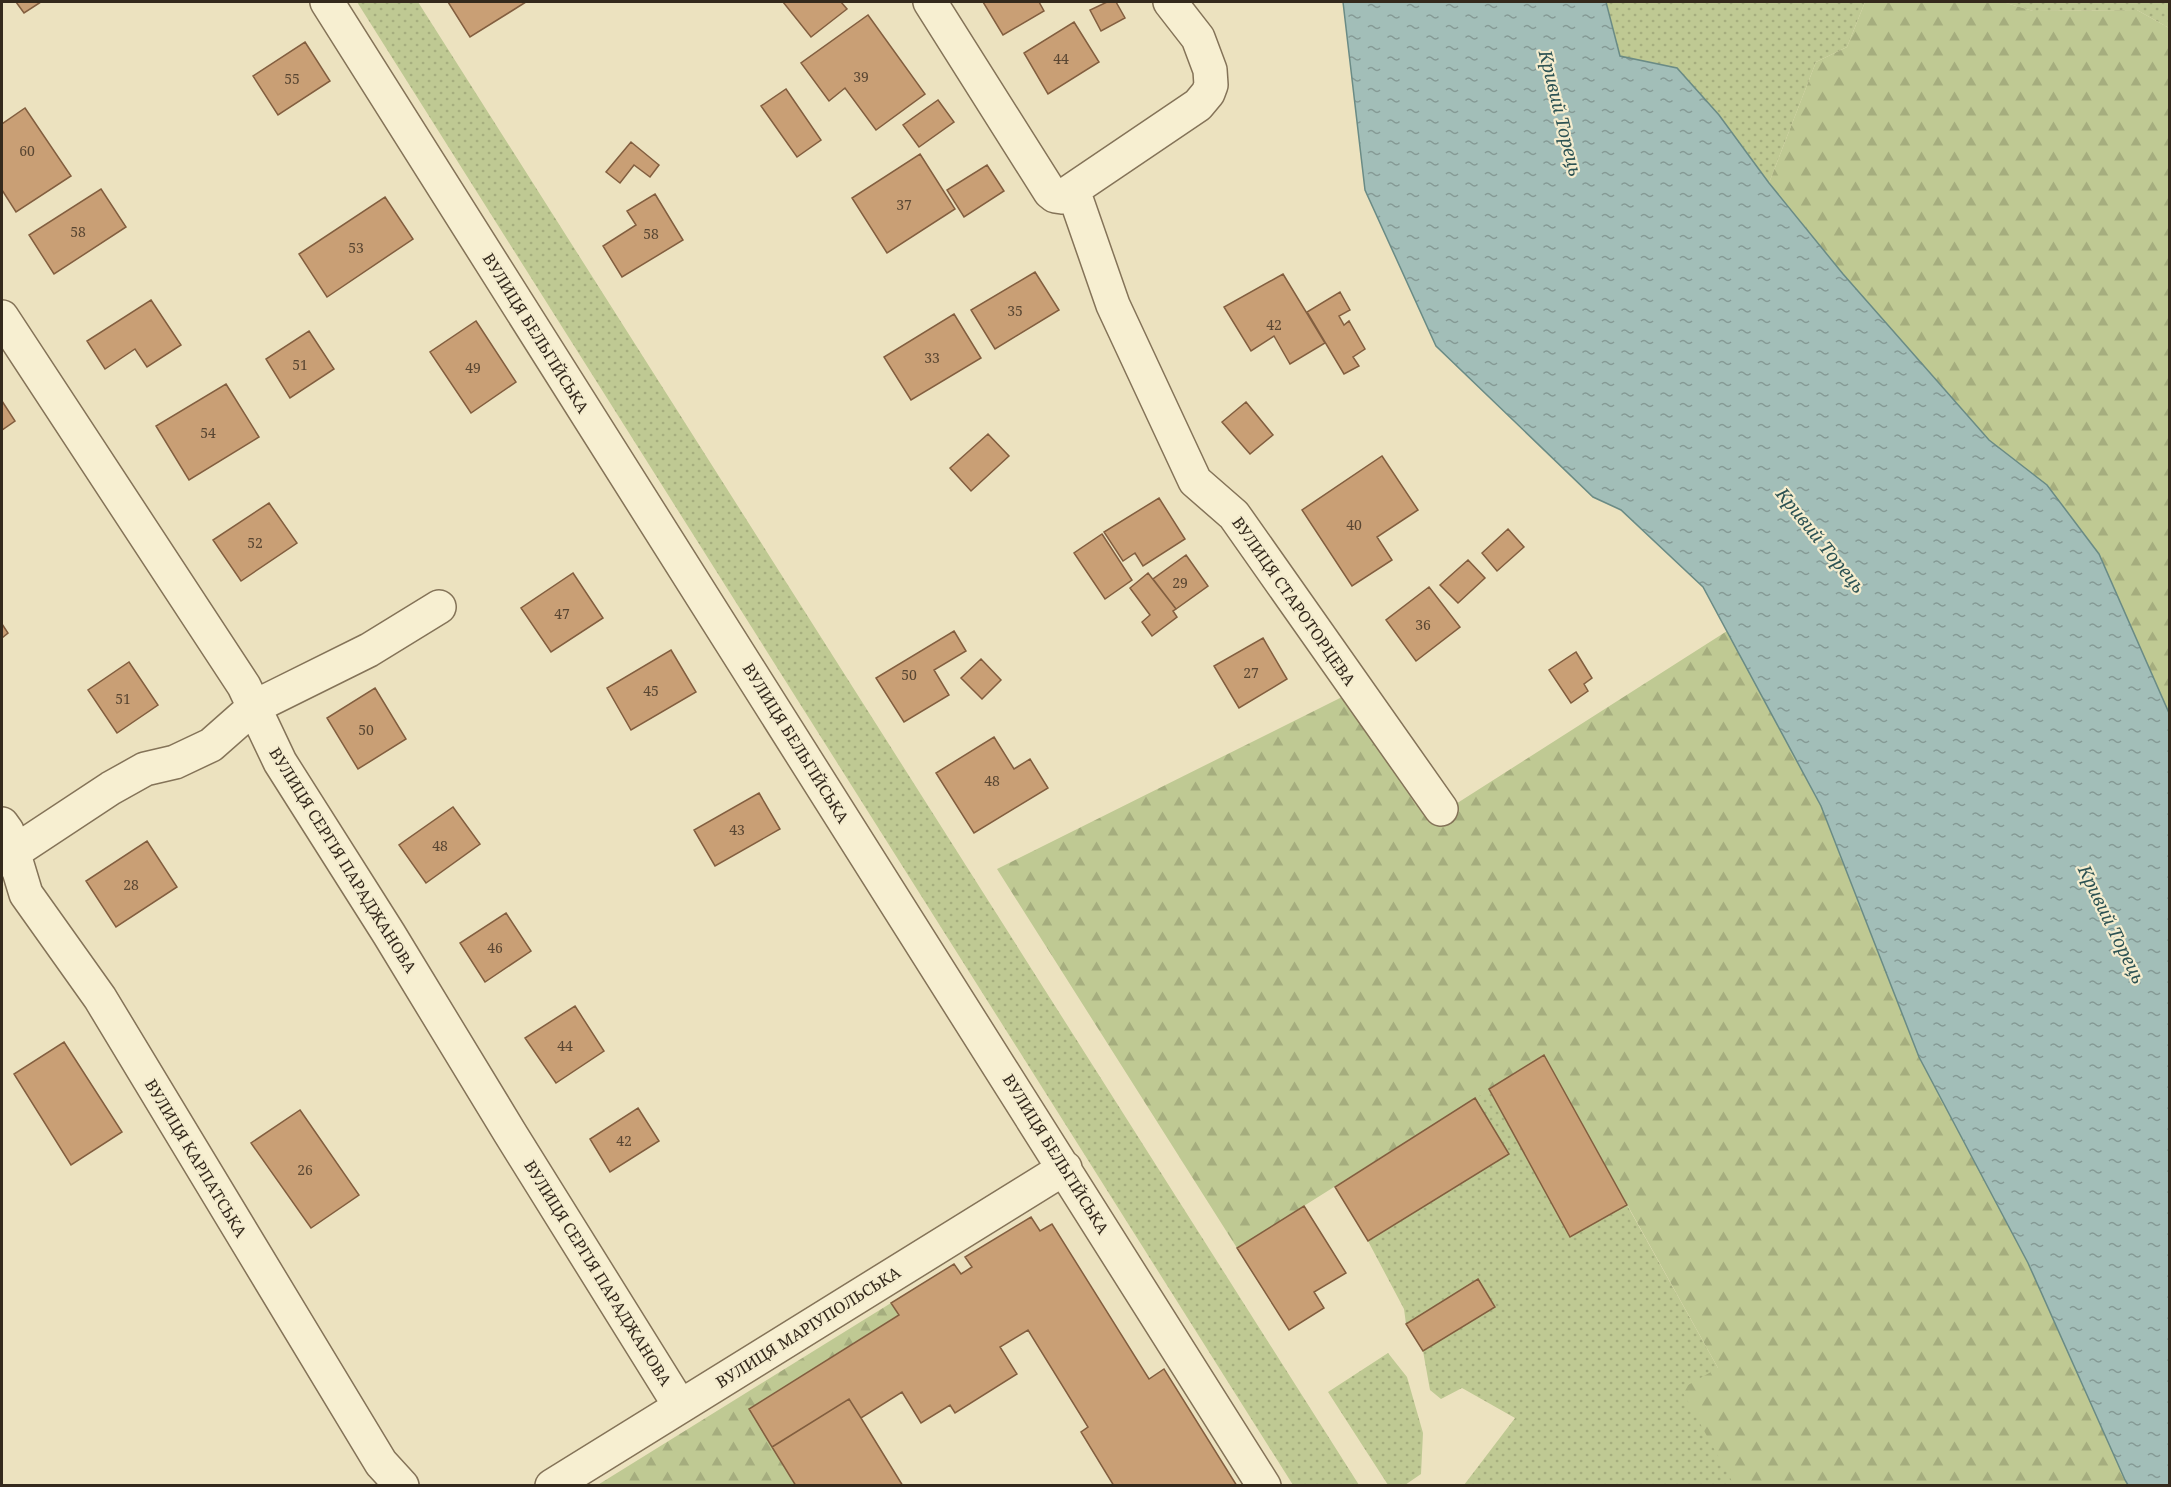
<svg xmlns="http://www.w3.org/2000/svg" width="2171" height="1487" viewBox="0 0 2171 1487" font-family="'Noto Serif',serif">
  <style>
    .grass { fill: url(#grass-dots) }
    .forest { fill: url(#forest-firs) }
    .water { fill: url(#water-ripples); stroke: #6a8b85; stroke-width: 1.5 }
    .building { fill: #c99f75; stroke: #825e3f; stroke-width: 1.5 }
    .lines { fill: none; stroke-linecap: round; stroke-linejoin: round }
    .street-casing { stroke: #847358; stroke-width: 36 }
    .street { stroke: #f7efd1; stroke-width: 33 }
    .labels { text-anchor: middle; dominant-baseline: central; stroke-width: 4.5; stroke-linejoin: round; paint-order: stroke }
    .number-label { font-size: 14px; fill: #594632 }
    .street-label { font-size: 16px; fill: #34291c; stroke: #f4ecce }
    .water-label { font-size: 18px; font-style: italic; fill: #2c5253; stroke: #f4ecce }
  </style>
  <defs>
    <pattern id="grass-dots" width="8" height="8" patternUnits="userSpaceOnUse" patternTransform="scale(1.5)"><rect width="8" height="8" fill="#bfc993"/><path d="M2 2h.1M6 6h.1" fill="none" stroke="#a5ad7e" stroke-width="1.8" stroke-linecap="round"/></pattern>
    <pattern id="forest-firs" width="22" height="20" patternUnits="userSpaceOnUse" patternTransform="scale(1.5)"><rect width="22" height="20" fill="#bfc993"/><path d="M5 1l3.5 6h-7zM16 11l3.5 6h-7z" fill="#a5ad7e"/></pattern>
    <pattern id="water-ripples" width="26" height="14" patternUnits="userSpaceOnUse" patternTransform="scale(1.5)"><rect width="26" height="14" fill="#a2beb8"/><path d="M2 4q2-2 4 0t4 0M15 11q2-2 4 0t4 0" fill="none" stroke="#859a95"/></pattern>
  </defs>
  <rect width="100%" height="100%" fill="#ece2bf"/>
  <!-- grass -->
  <path class="grass" d="M357,2H418L1359,1485H1293Z
    M1606,2H1865L1847,47L1816,62L1769,183L1719,115L1677,68L1620,56Z
    M2003,2H2169V28L2137,10L2033,11Z
    M1489,1089L1570,1237L1627,1205L1718,1368L1734,1485H1464L1515,1418L1462,1388L1441,1399L1430,1390L1423,1351L1495,1307L1478,1279L1406,1324L1404,1309L1368,1241L1509,1154L1475,1098Z
    M1388,1353L1407,1377L1423,1433L1421,1474L1405,1485H1388L1328,1392Z"/>
  <!-- forest -->
  <path class="forest" d="M1865,2H2003L2033,11L2137,10L2169,28V713L2099,554L2047,486L1989,440L1843,274L1769,183L1816,62L1847,47Z
    M1727,631L1821,806L1919,1057L2028,1263L2128,1485H1734L1681,1389L1718,1368L1544,1055L1237,1248L997,869L1350,693L1437,816Z
    M891,1303L899,1315L749,1409L796,1485L596,1486Z"/>
  <!-- water -->
  <path class="water" d="M1343,2H1606L1620,56L1677,68L1719,115L1769,183L1843,274L1989,440L2047,485L2099,554L2169,713V1485H2128L2125,1480L2028,1263L1919,1057L1821,806L1703,587L1621,510L1593,497L1436,346L1365,190Z"/>
  <!-- building -->
  <path class="building" d="M16,2H41L24,13Z
    M448,2H526L470,37Z
    M783,2H841L847,9L811,37Z
    M983,2H1039L1044,11L1003,35Z
    M1107,2H1116L1125,18L1101,31L1090,10Z
    M868,15L925,94L876,130L845,88L829,101L801,63Z
    M1074,22L1099,62L1048,94L1024,53Z
    M305,42L330,81L278,115L253,76Z
    M786,89L821,140L797,157L761,106Z
    M938,100L954,122L919,147L903,125Z
    M25,108L71,176L16,212L2,190V124Z
    M631,142L659,165L650,177L634,165L620,183L606,172Z
    M920,154L955,209L887,253L852,198Z
    M987,165L1004,191L964,217L947,190Z
    M101,189L126,227L54,274L29,235Z
    M655,194L683,240L622,277L603,246L636,225L627,211Z
    M385,197L413,239L327,297L299,254Z
    M1035,272L1059,310L995,349L971,310Z
    M1283,274L1325,343L1290,364L1274,336L1251,351L1224,307Z
    M1340,292L1350,310L1339,316L1344,325L1349,321L1365,349L1353,357L1359,366L1344,374L1307,312Z
    M151,300L181,345L147,367L135,349L105,369L87,341Z
    M954,314L981,358L911,400L884,357Z
    M476,321L516,382L471,413L430,352Z
    M309,331L334,369L290,398L266,359Z
    M226,384L259,437L189,480L156,426Z
    M2,401L15,421L2,430Z
    M1246,402L1273,435L1250,454L1222,422Z
    M988,434L1009,456L971,491L950,468Z
    M1382,456L1418,510L1377,537L1392,560L1352,586L1302,510Z
    M1159,498L1185,539L1143,566L1135,553L1123,561L1104,532Z
    M269,503L297,543L241,581L213,540Z
    M1508,529L1524,547L1497,571L1482,553Z
    M1102,534L1132,580L1105,599L1074,553Z
    M1186,555L1208,586L1176,609L1153,579Z
    M1468,560L1485,578L1458,603L1440,585Z
    M573,573L603,618L551,652L521,608Z
    M1148,573L1176,609L1173,611L1177,617L1152,636L1142,622L1150,615L1130,588Z
    M1429,587L1460,627L1416,661L1386,620Z
    M2,624L8,633L2,638Z
    M954,631L966,651L934,670L949,695L904,722L876,678Z
    M1263,638L1287,679L1239,708L1214,666Z
    M671,650L696,692L631,730L607,688Z
    M1576,652L1592,678L1584,684L1588,691L1571,703L1549,670Z
    M981,659L1001,680L982,699L961,678Z
    M129,662L158,705L117,733L88,690Z
    M375,688L406,739L358,769L327,718Z
    M994,737L1014,769L1030,759L1048,788L974,833L936,773Z
    M759,793L780,829L715,866L694,830Z
    M453,807L480,844L426,883L399,845Z
    M147,841L177,887L116,927L86,881Z
    M506,913L531,951L485,982L460,943Z
    M575,1006L604,1051L556,1083L525,1038Z
    M64,1042L122,1132L71,1165L14,1074Z
    M1544,1055L1627,1205L1570,1237L1489,1089Z
    M1475,1098L1509,1154L1368,1241L1335,1187Z
    M638,1108L659,1141L610,1172L590,1139Z
    M300,1110L359,1195L311,1228L251,1143Z
    M1304,1206L1346,1273L1314,1292L1324,1308L1289,1330L1237,1248Z
    M1031,1217L1040,1231L1052,1224L1149,1379L1164,1369L1237,1486H1114L1081,1432L1088,1427L1028,1330L1000,1347L1017,1374L955,1413L950,1405L921,1423L902,1392L861,1418L849,1399L772,1447L749,1409L899,1315L891,1303L954,1264L961,1274L972,1267L965,1257Z
    M1478,1279L1495,1307L1423,1351L1406,1324Z
    M849,1399L861,1418L903,1486H796L772,1447Z"/>
  <g class="lines">
    <!-- street casing -->
    <g class="street-casing">
      <path id="street" d="M327,2L1264,1486
        M930,2L1050,192L1055,196L1062,197L1198,105L1208,93L1211,85L1210,70L1198,38L1170,2
        M1073,190L1113,305L1195,481L1234,515L1441,809
        M2,317L244,686L280,762L389,934L510,1133L680,1406
        M2,824L7,831L26,894L100,998L381,1463L402,1486
        M2,860L111,788L145,769L175,762L211,745L254,707L369,650L439,607
        M552,1486L1065,1168"/>
    </g>
    <!-- street -->
    <use href="#street" class="street"/>
  </g>
  <g class="labels">
    <!-- number labels -->
    <g class="number-label">
      <text x="1061" y="58">44</text>
      <text x="861" y="76">39</text>
      <text x="292" y="78">55</text>
      <text x="27" y="150">60</text>
      <text x="904" y="204">37</text>
      <text x="78" y="231">58</text>
      <text x="651" y="233">58</text>
      <text x="356" y="247">53</text>
      <text x="1015" y="310">35</text>
      <text x="1274" y="324">42</text>
      <text x="932" y="357">33</text>
      <text x="300" y="364">51</text>
      <text x="473" y="367">49</text>
      <text x="208" y="432">54</text>
      <text x="1354" y="524">40</text>
      <text x="255" y="542">52</text>
      <text x="1180" y="582">29</text>
      <text x="562" y="613">47</text>
      <text x="1423" y="624">36</text>
      <text x="1251" y="672">27</text>
      <text x="909" y="674">50</text>
      <text x="651" y="690">45</text>
      <text x="123" y="698">51</text>
      <text x="366" y="729">50</text>
      <text x="992" y="780">48</text>
      <text x="737" y="829">43</text>
      <text x="440" y="845">48</text>
      <text x="131" y="884">28</text>
      <text x="495" y="947">46</text>
      <text x="565" y="1045">44</text>
      <text x="624" y="1140">42</text>
      <text x="305" y="1169">26</text>
    </g>
    <!-- street labels -->
    <g class="street-label">
      <text transform="translate(536 333) rotate(58)">ВУЛИЦЯ БЕЛЬГІЙСЬКА</text>
      <text transform="translate(1294 601) rotate(55)">ВУЛИЦЯ СТАРОТОРЦЕВА</text>
      <text transform="translate(796 743) rotate(58)">ВУЛИЦЯ БЕЛЬГІЙСЬКА</text>
      <text transform="translate(343 860) rotate(58)">ВУЛИЦЯ СЕРГІЯ ПАРАДЖАНОВА</text>
      <text transform="translate(1056 1154) rotate(58)">ВУЛИЦЯ БЕЛЬГІЙСЬКА</text>
      <text transform="translate(196 1158) rotate(59)">ВУЛИЦЯ КАРПАТСЬКА</text>
      <text transform="translate(598 1273) rotate(58)">ВУЛИЦЯ СЕРГІЯ ПАРАДЖАНОВА</text>
      <text transform="translate(808 1327) rotate(-32)">ВУЛИЦЯ МАРІУПОЛЬСЬКА</text>
    </g>
    <!-- water labels -->
    <g class="water-label">
      <text transform="translate(1561 113) rotate(76)">Кривий Торець</text>
      <text transform="translate(1821 540) rotate(51)">Кривий Торець</text>
      <text transform="translate(2112 924) rotate(64)">Кривий Торець</text>
    </g>
  </g>
  <!-- border -->
  <rect width="2171" height="1487" fill="none" stroke="#34291c" stroke-width="6"/>
</svg>
